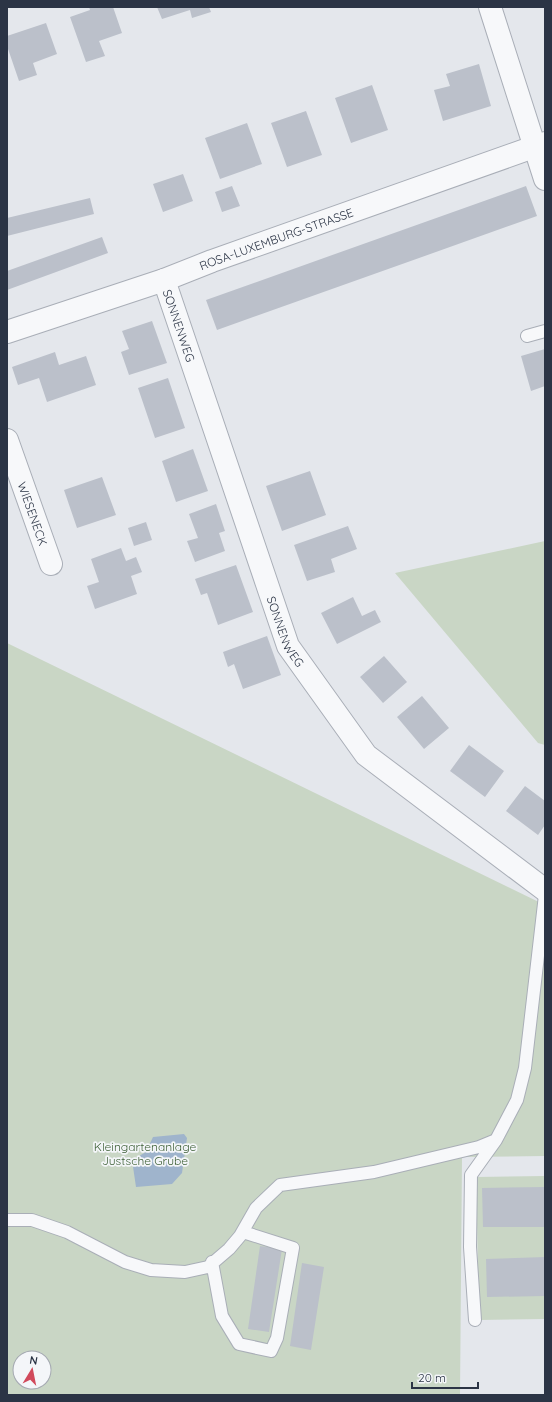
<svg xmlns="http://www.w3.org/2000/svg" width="552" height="1402" viewBox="0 0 552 1402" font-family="Quicksand,sans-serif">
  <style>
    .green { fill: #c9d6c5; fill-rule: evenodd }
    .water { fill: #9fb4cc }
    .building { fill: #bbc0ca }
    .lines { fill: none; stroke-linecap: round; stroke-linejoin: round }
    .lane-casing { stroke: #a9aeb7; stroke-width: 14 }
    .street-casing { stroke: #a9aeb7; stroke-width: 24 }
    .lane { stroke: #f7f8fa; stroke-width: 12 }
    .street { stroke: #f7f8fa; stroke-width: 22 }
    .labels { text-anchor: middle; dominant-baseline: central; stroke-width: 3.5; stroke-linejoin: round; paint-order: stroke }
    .street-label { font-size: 12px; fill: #2b3445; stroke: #f4f6f9 }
    .park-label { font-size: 12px; fill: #3f6138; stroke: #f4f6f9 }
  </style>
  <rect width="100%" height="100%" fill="#e4e7ec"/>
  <!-- green -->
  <path class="green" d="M545,541V745L538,743L395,573Z
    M7,643L545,905V1156L462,1157L460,1395H7ZM20,1358H44V1382H20Z
    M545,1176V1319L479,1320L476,1177Z"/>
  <!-- water -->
  <path class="water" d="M184,1134L187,1138L182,1173L172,1184L136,1187L132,1160L146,1152L153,1137Z"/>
  <!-- building -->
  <path class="building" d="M89,7H113L122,33L99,41L105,56L86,62L70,17L90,10Z
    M157,7H209L211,12L192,18L190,10L162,19Z
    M46,23L57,54L33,63L37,75L19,81L7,46V36Z
    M479,64L491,106L443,121L434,90L450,86L446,74Z
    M372,85L388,130L351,143L335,98Z
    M306,111L322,155L287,167L271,123Z
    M247,123L262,164L220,179L205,138Z
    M183,174L193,201L163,212L153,184Z
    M232,186L240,206L222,212L215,192Z
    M526,186L537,216L217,330L206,300Z
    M90,198L94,214L7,236V218Z
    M102,237L108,253L7,290V271Z
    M152,321L167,363L129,375L121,352L129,349L122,331Z
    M545,349V386L531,391L521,356Z
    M55,352L59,365L86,356L96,385L47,402L39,378L18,385L12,367Z
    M168,378L185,428L155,438L138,388Z
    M193,449L208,491L176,502L162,461Z
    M310,471L326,515L282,531L266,486Z
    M102,477L116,515L77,528L64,490Z
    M216,504L225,531L219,533L225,551L195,562L187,541L198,538L189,514Z
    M146,522L152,540L134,546L128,528Z
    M348,526L357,549L331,559L335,572L307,581L294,545Z
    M121,548L126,561L136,557L142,572L131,576L137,594L95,609L87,586L99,582L91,559Z
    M236,565L253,612L218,625L207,593L201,595L195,579Z
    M353,597L362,616L375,610L381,622L337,644L321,613Z
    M267,636L281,675L243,689L234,664L228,667L223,652Z
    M384,656L407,682L383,703L360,677Z
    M422,696L449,728L424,749L397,717Z
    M469,745L504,771L485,797L450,771Z
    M525,786L545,801V825L538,835L506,811Z
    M545,1187V1227H483L482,1188Z
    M260,1246L282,1249L269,1332L248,1329Z
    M545,1257V1296L487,1297L486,1259Z
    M302,1263L324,1267L311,1350L290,1346Z"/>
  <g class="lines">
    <!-- lane casing -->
    <g class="lane-casing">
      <path id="lane" d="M527,336L545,331
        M7,1220H32L67,1232L125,1262L151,1270L185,1272L208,1267L229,1249L240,1236L256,1208L280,1185L374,1172L479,1147L496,1140L517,1100L525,1068L545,895
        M212,1262L222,1316L239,1344L271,1351L277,1338L293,1248L243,1232
        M475,1320L470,1247L471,1175L496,1140"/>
    </g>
    <!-- street casing -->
    <g class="street-casing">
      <g id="street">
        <path d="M490,7L545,179"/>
        <path id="s1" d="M164,280L288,646L366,755L545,890"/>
        <path id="s2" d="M7,332L164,280L212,261L545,143"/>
        <path id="s3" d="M7,440L51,564"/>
      </g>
    </g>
    <!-- lane -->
    <use href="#lane" class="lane"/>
    <!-- street -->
    <use href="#street" class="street"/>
  </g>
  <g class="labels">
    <!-- street labels -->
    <g class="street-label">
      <text stroke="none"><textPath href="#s2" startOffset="285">ROSA-LUXEMBURG-STRASSE</textPath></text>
      <text stroke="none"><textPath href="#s1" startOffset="48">SONNENWEG</textPath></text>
      <text stroke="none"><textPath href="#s3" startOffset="78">WIESENECK</textPath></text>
      <text stroke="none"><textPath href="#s1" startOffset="372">SONNENWEG</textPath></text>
    </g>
    <!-- park labels -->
    <g class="park-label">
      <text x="145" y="1146">Kleingartenanlage<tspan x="145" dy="14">Justsche Grube</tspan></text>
    </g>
  </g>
  <!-- border -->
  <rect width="552" height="1402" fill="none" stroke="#2b3445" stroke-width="16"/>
  <!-- north arrow -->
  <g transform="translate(32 1370) rotate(10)"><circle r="19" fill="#f4f6f9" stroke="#a4a8b1"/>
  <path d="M0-3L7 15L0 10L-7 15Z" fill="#d1495b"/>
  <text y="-6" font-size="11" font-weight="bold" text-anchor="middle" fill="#2b3445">N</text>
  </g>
  <!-- scale -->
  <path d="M412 1382v6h66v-6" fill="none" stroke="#2b3445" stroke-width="2"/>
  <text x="418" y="1382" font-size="12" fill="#2b3445" stroke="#f4f6f9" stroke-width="3" paint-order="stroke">20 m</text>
</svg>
